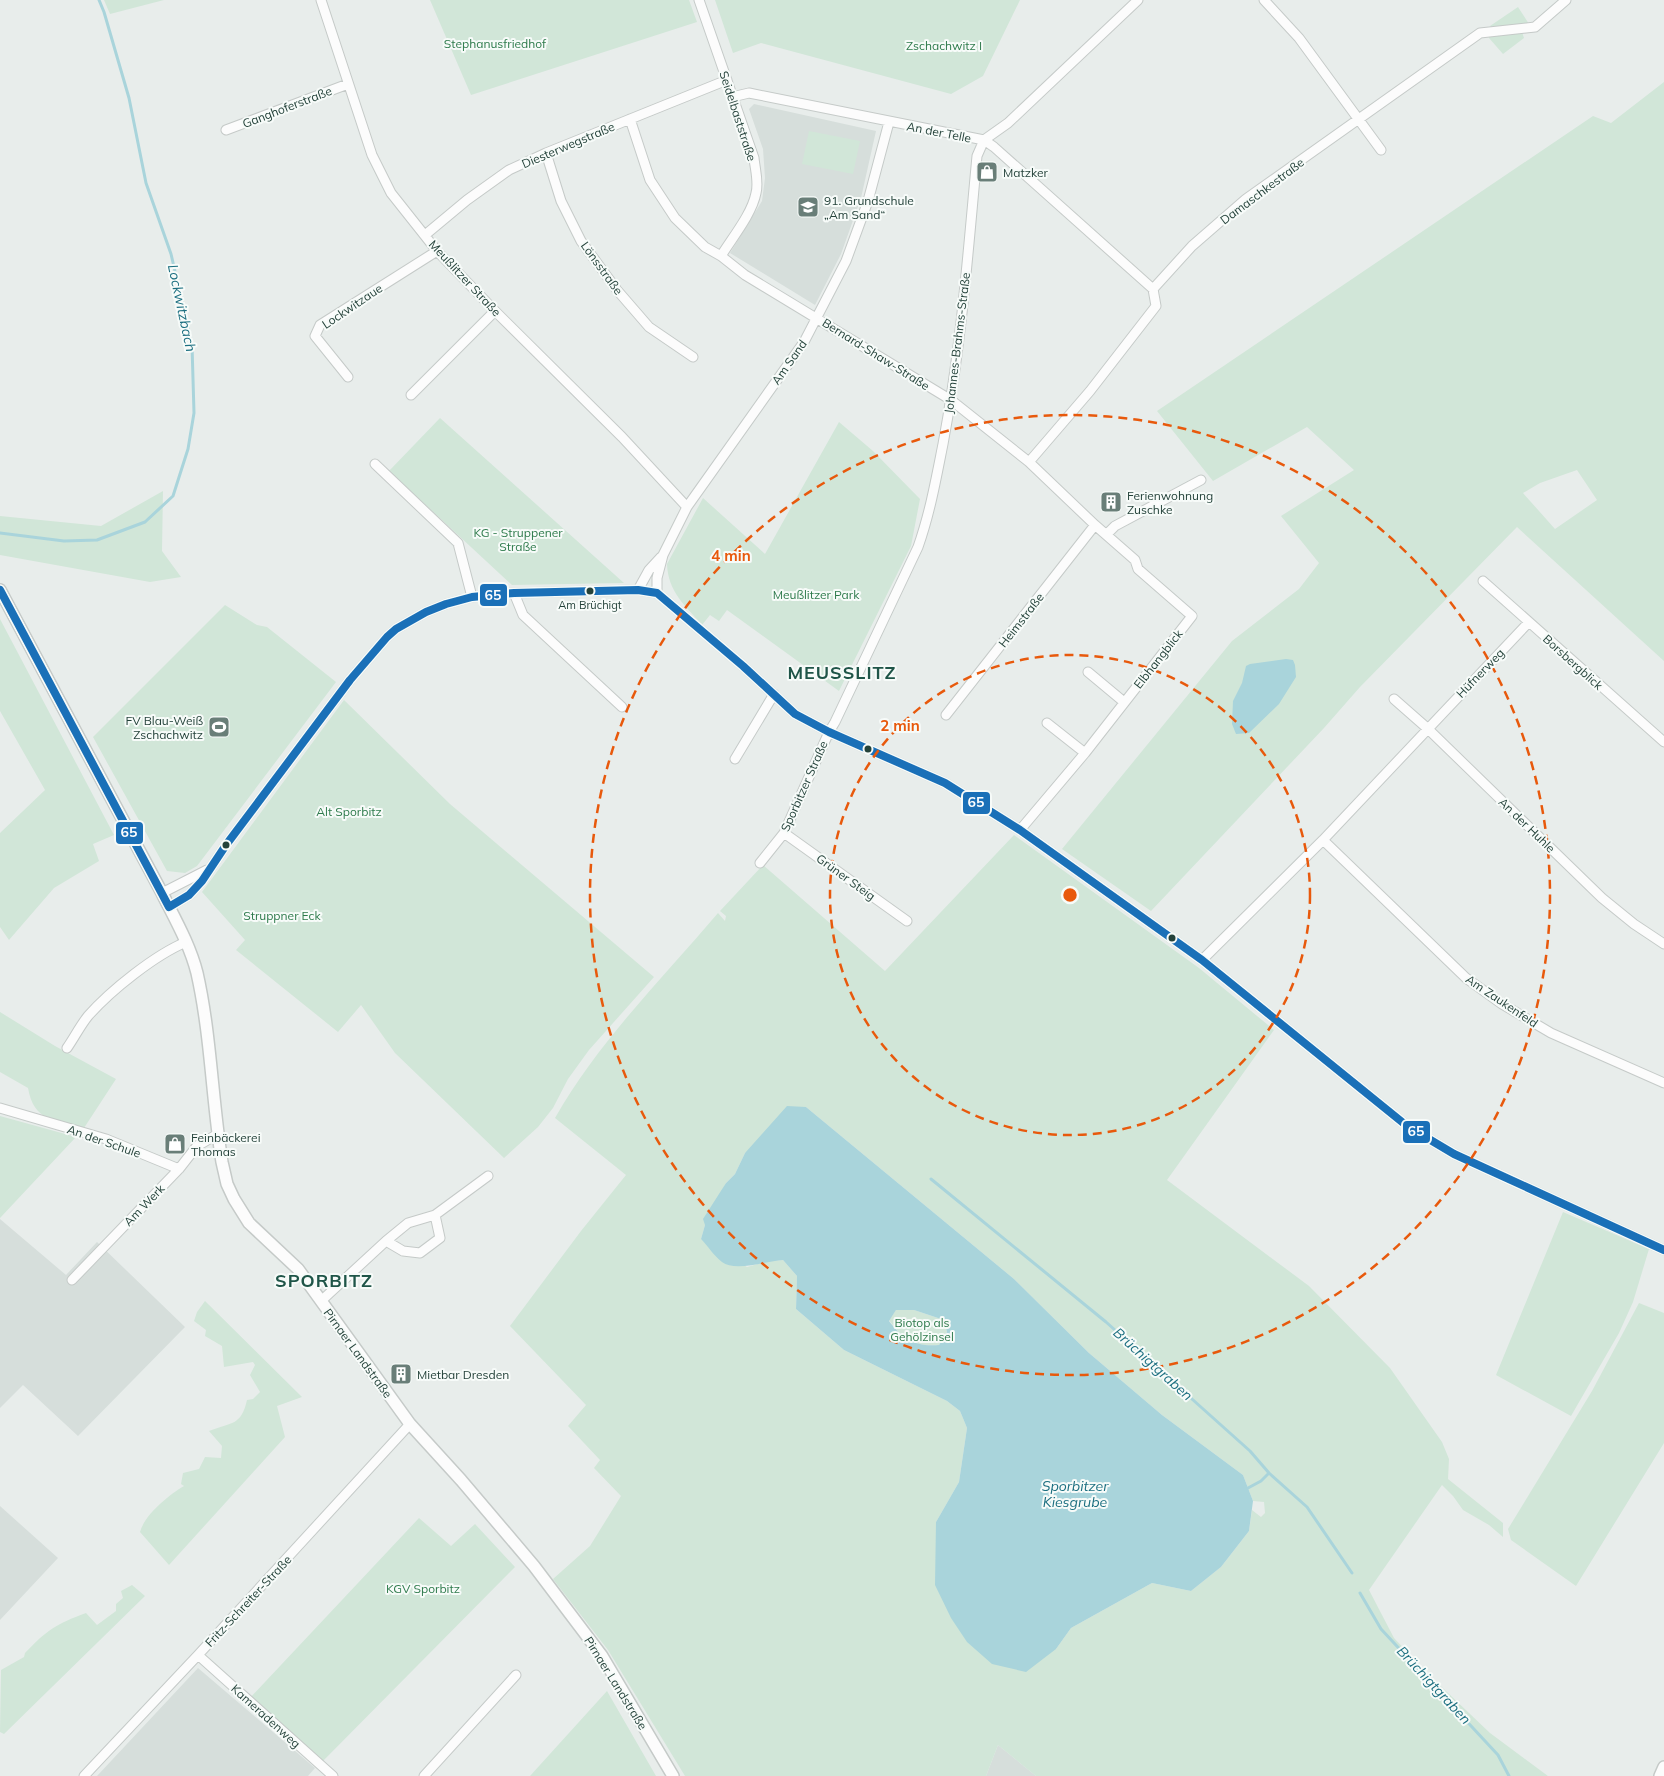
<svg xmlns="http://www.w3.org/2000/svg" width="1664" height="1776" viewBox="0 0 1664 1776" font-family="Mulish,sans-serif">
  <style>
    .built { fill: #d6dedb }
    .green { fill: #d1e6d8; fill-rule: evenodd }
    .water { fill: #a9d4db; fill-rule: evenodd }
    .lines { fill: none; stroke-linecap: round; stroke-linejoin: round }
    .stream { stroke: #a9d4db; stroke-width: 3 }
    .minor-casing { stroke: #c5cac8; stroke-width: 11 }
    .tertiary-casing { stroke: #c5cac8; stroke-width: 14 }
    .minor { stroke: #fcfcfc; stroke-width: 9 }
    .tertiary { stroke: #fcfcfc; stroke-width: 11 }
    .bus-1-casing { stroke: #f7fbf9; stroke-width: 11 }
    .bus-1 { stroke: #1a70b8; stroke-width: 8 }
    .ring { fill: none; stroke: #e8590c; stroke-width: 2.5; stroke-dasharray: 9 6 }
    .bus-dot { fill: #24423a; stroke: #f7fbf9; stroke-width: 2 }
    .labels { text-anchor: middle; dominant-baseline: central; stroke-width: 4; stroke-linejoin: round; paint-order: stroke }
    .bus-label { font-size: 11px; fill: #24423a; stroke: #f7fbf9 }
    .park-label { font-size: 12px; fill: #2d7a4b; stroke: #f7fbf9 }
    .street-label { font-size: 12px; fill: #24423a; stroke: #f7fbf9 }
    .poi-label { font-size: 12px; fill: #24423a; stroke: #f7fbf9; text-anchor: start }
    .water-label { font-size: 14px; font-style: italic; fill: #1c6f80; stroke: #f7fbf9 }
    .district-label { font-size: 18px; font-weight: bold; letter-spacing: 1px; fill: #1f5548; stroke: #f7fbf9 }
    .centre { fill: #e8590c; stroke: #f7fbf9; stroke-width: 2.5 }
    .ring-label { font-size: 15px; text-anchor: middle; font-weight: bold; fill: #e8590c; stroke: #f7fbf9; stroke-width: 4; stroke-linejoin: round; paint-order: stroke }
    .line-badge { stroke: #f7fbf9; stroke-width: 2 }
    .badge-label { font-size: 14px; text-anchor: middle; font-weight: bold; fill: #fff }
  </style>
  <rect width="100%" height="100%" fill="#e8edeb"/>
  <!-- built -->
  <path class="built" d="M754,104L876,131L861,198L841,254L815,305L730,253L762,201L765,178L763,149L749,109Z
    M0,1219L66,1275L97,1242L185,1327L78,1436L23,1385L0,1408Z
    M0,1506L58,1558L0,1620Z
    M198,1668L315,1768L308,1776H97Z
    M998,1745L1036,1776H986Z"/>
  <!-- green -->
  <path class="green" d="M104,0H164L110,14Z
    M430,0H689L697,22L471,95Z
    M715,0H1020L983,76L951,94L761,43L733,53Z
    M1518,7L1529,24L1492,28L1490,26Z
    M1522,32L1524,38L1503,54L1489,38V36Z
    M1664,82V661L1517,527L1360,687L1324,728L1151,911L1062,849L1232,641L1299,589L1319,563L1281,516L1354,470L1307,427L1213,481L1157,411L1593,116L1611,123ZM1577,470L1597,500L1555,529L1523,493L1540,483Z
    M809,131L860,141L853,174L802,164Z
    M440,418L624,583L512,585L389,471Z
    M839,422L873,451L920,499L911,546L839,691L727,610L719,621L710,615L702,625C685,605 668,592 667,564L703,498L765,554Z
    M163,491L162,551L181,577L150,582L0,555V516L101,526Z
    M225,605L257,625L267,627L336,682L197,866L185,873L167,871L93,737Z
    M0,619L114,835L93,844L99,861L54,888L9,940L0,927V833L45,790L0,711Z
    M344,700L450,804L654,977L589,1050L568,1079L553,1108L538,1127L504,1158L395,1053L361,1005L338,1032L236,950L245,940L202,892Z
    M1014,835L1199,968L1274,1030L1167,1180L1309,1286L1390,1368L1442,1442L1449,1459L1448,1479L1503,1523V1537L1489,1525L1463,1510L1453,1496L1442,1485L1369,1590L1394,1638L1428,1674L1490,1733L1548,1776H1036L998,1745L986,1776H685L608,1650L553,1579L590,1546L621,1496L594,1468L600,1460L568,1426L586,1405L510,1326L581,1231L626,1175L555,1118C598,1042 662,979 718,913L725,921L726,916L720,911L763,865L885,971ZM806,1107L1014,1279L1089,1353L1162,1415L1243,1475L1253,1501L1264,1502L1265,1513L1261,1517L1252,1510L1249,1531L1221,1567L1191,1591L1152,1583L1071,1628L1056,1649L936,1522L959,1482L967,1428L960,1411L947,1401L844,1350L796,1309L797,1276L783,1260L769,1261L747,1267L701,1239L705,1225L726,1183L735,1174L745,1153Z
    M0,1012L55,1046L116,1079L84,1128C55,1120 34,1122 28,1088L0,1072Z
    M0,1116L76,1137L0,1218Z
    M1563,1212L1649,1249L1633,1302L1619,1333L1571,1416L1496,1375Z
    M205,1301L302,1397L277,1406L285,1437L169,1565L140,1532C145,1514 169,1495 184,1486L181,1484L183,1473L199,1469L205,1457L221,1458L222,1446L209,1431C232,1422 241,1426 247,1400L253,1399L260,1392L250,1375L255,1365L253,1362L224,1367L222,1346L205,1336L206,1330L194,1321L197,1312Z
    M1639,1303L1664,1313V1443L1576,1586L1511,1540L1508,1529L1592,1391Z
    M896,1310H914L944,1320L947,1332L939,1345C913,1347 904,1340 889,1320Z
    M419,1518L451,1546L475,1524L515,1567L321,1763L250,1698Z
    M132,1585L145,1596L4,1734L0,1732L1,1670L24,1657L25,1653C47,1630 56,1624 86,1613L97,1625L116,1611V1604L123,1598L121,1591Z
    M607,1691L656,1776H530Z"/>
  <!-- water -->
  <path class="water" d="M1286,659L1293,660L1295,665L1296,677L1279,704L1249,733L1236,734L1232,724L1233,701L1242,683L1246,666L1250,664Z
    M787,1106L806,1107L1014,1279L1089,1353L1162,1415L1243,1475L1253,1501L1249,1531L1221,1567L1191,1591L1152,1583L1071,1628L1056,1649L1026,1672L992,1664L967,1642L951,1618L935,1585L936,1522L959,1482L967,1428L960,1411L947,1401L844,1350L796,1309L797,1276L783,1260C767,1261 735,1272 722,1262C714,1256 708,1246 701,1239L705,1225L703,1219L726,1183L735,1174L745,1153ZM896,1310H914L944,1320L947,1332L939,1345C915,1347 903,1339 889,1321Z"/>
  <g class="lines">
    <!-- stream -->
    <path class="stream" d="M0,533L64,541L97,540L145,522L173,496L188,449L194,413L192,345L171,254L146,183L129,98L104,12L99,0
      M931,1179L1106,1322L1250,1451L1269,1473L1307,1507L1352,1573
      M1248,1488L1261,1481L1269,1473
      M1360,1593L1381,1629L1498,1755L1509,1776"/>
    <!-- minor casing -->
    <g class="minor-casing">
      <path id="minor" d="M321,0L372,155L391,193L437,251L495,311L622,437L687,507
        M699,0L754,158C755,169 759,182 756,193C752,214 732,238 721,256
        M1264,0L1299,38L1381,150
        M732,97L749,93L984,140L994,147L1153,289
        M630,119L650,180L675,218L705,247L721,256L745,275L951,400L1029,462L1095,525L1135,560L1138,569L1192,616L1085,753L1020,830
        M226,130L348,84
        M546,153L561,201L581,241L617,290L649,327L693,357
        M425,235L467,200L509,170L546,153L727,80
        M348,377L315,336L320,325L437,251
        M411,395L495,311
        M1029,462L1090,391L1156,306L1153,289L1192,246L1246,199L1480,33L1535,27L1566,0
        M375,464L458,543L472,597
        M1107,534L1115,526L1201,480
        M1483,581L1664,742
        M638,590L649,570L661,557
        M514,593L523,615L622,707
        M657,593V578L663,555L687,507L804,342L846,261L868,201L889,122
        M1088,672L1124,702
        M1394,699L1427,728L1602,898L1634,924L1664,944
        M946,715L1095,525
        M1047,723L1085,753
        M735,759L774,694
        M784,833L907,921
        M1323,840L1466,978L1502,1004L1551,1033L1664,1083
        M760,863L784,833L829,732L835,722L918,547C930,513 936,479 943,444C961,349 968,252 977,156L984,140L1008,123L1138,0
        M162,893L207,870
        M169,907L189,895L202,881L226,845L350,680L387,637L396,629L426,612L446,604L472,597L514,593L638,590L657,593L743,666L795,714L829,732L945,783L1020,830L1202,960L1407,1126L1454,1154L1664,1250
        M1202,960L1323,840L1529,622
        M67,1048C74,1038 80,1026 88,1016C111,990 155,955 186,942
        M0,1108L106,1139L179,1169
        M386,1241L403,1251L420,1253L440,1238L435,1215
        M72,1280L179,1169L197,1146L218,1134
        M321,1301L386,1241L408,1223L435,1215L488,1176
        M198,1655L333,1776
        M84,1776L198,1655L410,1424
        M424,1776L516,1675"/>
    </g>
    <!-- tertiary casing -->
    <g class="tertiary-casing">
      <path id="tertiary" d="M0,590L162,893C175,919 190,945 197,973C211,1035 212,1100 222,1162L227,1184L234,1199L249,1223L298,1269L410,1424L461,1480L534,1566L602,1656L673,1776
        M1660,1776L1664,1767"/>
    </g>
    <!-- minor -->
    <use href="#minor" class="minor"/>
    <!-- tertiary -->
    <use href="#tertiary" class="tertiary"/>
    <!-- bus-1 casing -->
    <g class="bus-1-casing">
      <path id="bus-1" d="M0,590L169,907L189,895L202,881L226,845L350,680L387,637L396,629L426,612L446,604L472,597L514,593L638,590L657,593L743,666L795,714L829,732L945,783L1020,830L1202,960L1407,1126L1454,1154L1664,1250"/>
    </g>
    <!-- bus-1 -->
    <use href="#bus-1" class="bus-1"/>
  </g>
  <!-- distance rings -->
  <g class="ring">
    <circle cx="1070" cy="895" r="240"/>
    <circle cx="1070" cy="895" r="480"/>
  </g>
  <!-- icons -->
  <defs>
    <g id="shop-square" transform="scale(1.125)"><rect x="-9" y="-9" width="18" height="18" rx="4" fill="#697e78" stroke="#f7fbf9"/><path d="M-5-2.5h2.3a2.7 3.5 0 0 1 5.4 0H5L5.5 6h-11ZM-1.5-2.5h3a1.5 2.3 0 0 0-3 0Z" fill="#fff"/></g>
    <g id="school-square" transform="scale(1.125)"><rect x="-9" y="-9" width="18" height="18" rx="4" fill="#697e78" stroke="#f7fbf9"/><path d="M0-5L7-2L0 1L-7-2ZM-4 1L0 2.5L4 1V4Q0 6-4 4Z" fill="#fff"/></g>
    <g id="building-square" transform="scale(1.125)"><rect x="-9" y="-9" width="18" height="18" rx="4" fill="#697e78" stroke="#f7fbf9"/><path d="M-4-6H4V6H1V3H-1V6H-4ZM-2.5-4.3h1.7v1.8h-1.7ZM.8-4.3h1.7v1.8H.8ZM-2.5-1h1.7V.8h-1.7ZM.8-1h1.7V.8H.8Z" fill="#fff"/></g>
    <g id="stadium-square" transform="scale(1.125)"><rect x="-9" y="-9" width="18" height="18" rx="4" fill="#697e78" stroke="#f7fbf9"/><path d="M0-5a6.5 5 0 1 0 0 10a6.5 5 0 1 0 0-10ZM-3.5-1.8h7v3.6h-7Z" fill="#fff"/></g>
  </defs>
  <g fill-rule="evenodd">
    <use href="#shop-square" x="987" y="172"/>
    <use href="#school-square" x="808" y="207"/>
    <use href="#building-square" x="1111" y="502"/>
    <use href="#stadium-square" x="219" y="727"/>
    <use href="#shop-square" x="175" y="1144"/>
    <use href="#building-square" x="401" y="1374"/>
  </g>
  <!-- markers -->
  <g class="bus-dot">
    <circle cx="590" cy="591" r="4.5"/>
    <circle cx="868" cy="749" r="4.5"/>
    <circle cx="226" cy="845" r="4.5"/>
    <circle cx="1172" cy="938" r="4.5"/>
  </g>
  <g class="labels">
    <!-- bus labels -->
    <g class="bus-label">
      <text x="590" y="605">Am Brüchigt</text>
    </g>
    <!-- park labels -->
    <g class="park-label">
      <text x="495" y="43">Stephanusfriedhof</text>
      <text x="944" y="45">Zschachwitz I</text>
      <text x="518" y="532">KG - Struppener<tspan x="518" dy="14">Straße</tspan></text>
      <text x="816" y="594">Meußlitzer Park</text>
      <text x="349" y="811">Alt Sporbitz</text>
      <text x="282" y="915">Struppner Eck</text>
      <text x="922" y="1322">Biotop als<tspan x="922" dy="14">Gehölzinsel</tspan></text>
      <text x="423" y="1588">KGV Sporbitz</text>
    </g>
    <!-- street labels -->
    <g class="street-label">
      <text transform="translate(287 107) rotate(-21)">Ganghoferstraße</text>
      <text transform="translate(738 116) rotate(72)">Seidelbaststraße</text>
      <text transform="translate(939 132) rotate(11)">An der Telle</text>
      <text transform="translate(568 145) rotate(-23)">Diesterwegstraße</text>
      <text transform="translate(1262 191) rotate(-37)">Damaschkestraße</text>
      <text transform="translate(602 268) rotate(54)">Lönsstraße</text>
      <text transform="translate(465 278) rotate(47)">Meußlitzer Straße</text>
      <text transform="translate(352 306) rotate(-34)">Lockwitzaue</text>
      <text transform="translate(957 343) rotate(-83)">Johannes-Brahms-Straße</text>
      <text transform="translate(876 354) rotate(32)">Bernard-Shaw-Straße</text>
      <text transform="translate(789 362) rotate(-55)">Am Sand</text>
      <text transform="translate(1021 620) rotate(-52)">Heimstraße</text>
      <text transform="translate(1158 659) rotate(-52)">Elbhangblick</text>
      <text transform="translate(1573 662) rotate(42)">Borsbergblick</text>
      <text transform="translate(1480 673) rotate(-46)">Hüfnerweg</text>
      <text transform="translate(804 786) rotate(-66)">Sporbitzer Straße</text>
      <text transform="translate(1527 825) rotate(44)">An der Huhle</text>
      <text transform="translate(846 877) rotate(36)">Grüner Steig</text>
      <text transform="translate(1502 1001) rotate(34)">Am Zaukenfeld</text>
      <text transform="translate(104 1141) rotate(19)">An der Schule</text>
      <text transform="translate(144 1205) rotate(-46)">Am Werk</text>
      <text transform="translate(358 1353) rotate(54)">Pirnaer Landstraße</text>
      <text transform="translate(248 1601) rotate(-47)">Fritz-Schreiter-Straße</text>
      <text transform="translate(616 1683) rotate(58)">Pirnaer Landstraße</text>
      <text transform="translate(266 1716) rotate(42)">Kameradenweg</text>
    </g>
    <!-- poi labels -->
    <g class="poi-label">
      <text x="1003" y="172">Matzker</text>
      <text x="824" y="200">91. Grundschule<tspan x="824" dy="14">„Am Sand“</tspan></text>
      <text x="1127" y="495">Ferienwohnung<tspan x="1127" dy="14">Zuschke</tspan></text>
      <text x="203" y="720" text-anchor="end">FV Blau-Weiß<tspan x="203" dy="14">Zschachwitz</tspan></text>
      <text x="191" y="1137">Feinbäckerei<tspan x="191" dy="14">Thomas</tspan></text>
      <text x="417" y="1374">Mietbar Dresden</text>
    </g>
    <!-- water labels -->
    <g class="water-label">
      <text transform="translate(182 308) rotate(78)">Lockwitzbach</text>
      <text transform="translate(1153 1364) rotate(42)">Brüchigtgraben</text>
      <text x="1075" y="1486">Sporbitzer<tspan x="1075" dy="16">Kiesgrube</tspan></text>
      <text transform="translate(1434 1685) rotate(47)">Brüchigtgraben</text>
    </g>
    <!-- district labels -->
    <g class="district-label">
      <text x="842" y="672">MEUSSLITZ</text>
      <text x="324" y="1280">SPORBITZ</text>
    </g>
  </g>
  <circle cx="1070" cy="895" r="8" class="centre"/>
  <g class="ring-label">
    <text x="731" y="561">4 min</text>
    <text x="900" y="731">2 min</text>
  </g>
  <g class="line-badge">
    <rect x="479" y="583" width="29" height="24" rx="5" fill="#1a70b8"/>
    <rect x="962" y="791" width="29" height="24" rx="5" fill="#1a70b8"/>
    <rect x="115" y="821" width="29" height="24" rx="5" fill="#1a70b8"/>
    <rect x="1402" y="1120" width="29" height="24" rx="5" fill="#1a70b8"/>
  </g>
  <g class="badge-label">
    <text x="493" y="600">65</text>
    <text x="976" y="807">65</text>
    <text x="129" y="837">65</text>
    <text x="1416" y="1136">65</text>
  </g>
</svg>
